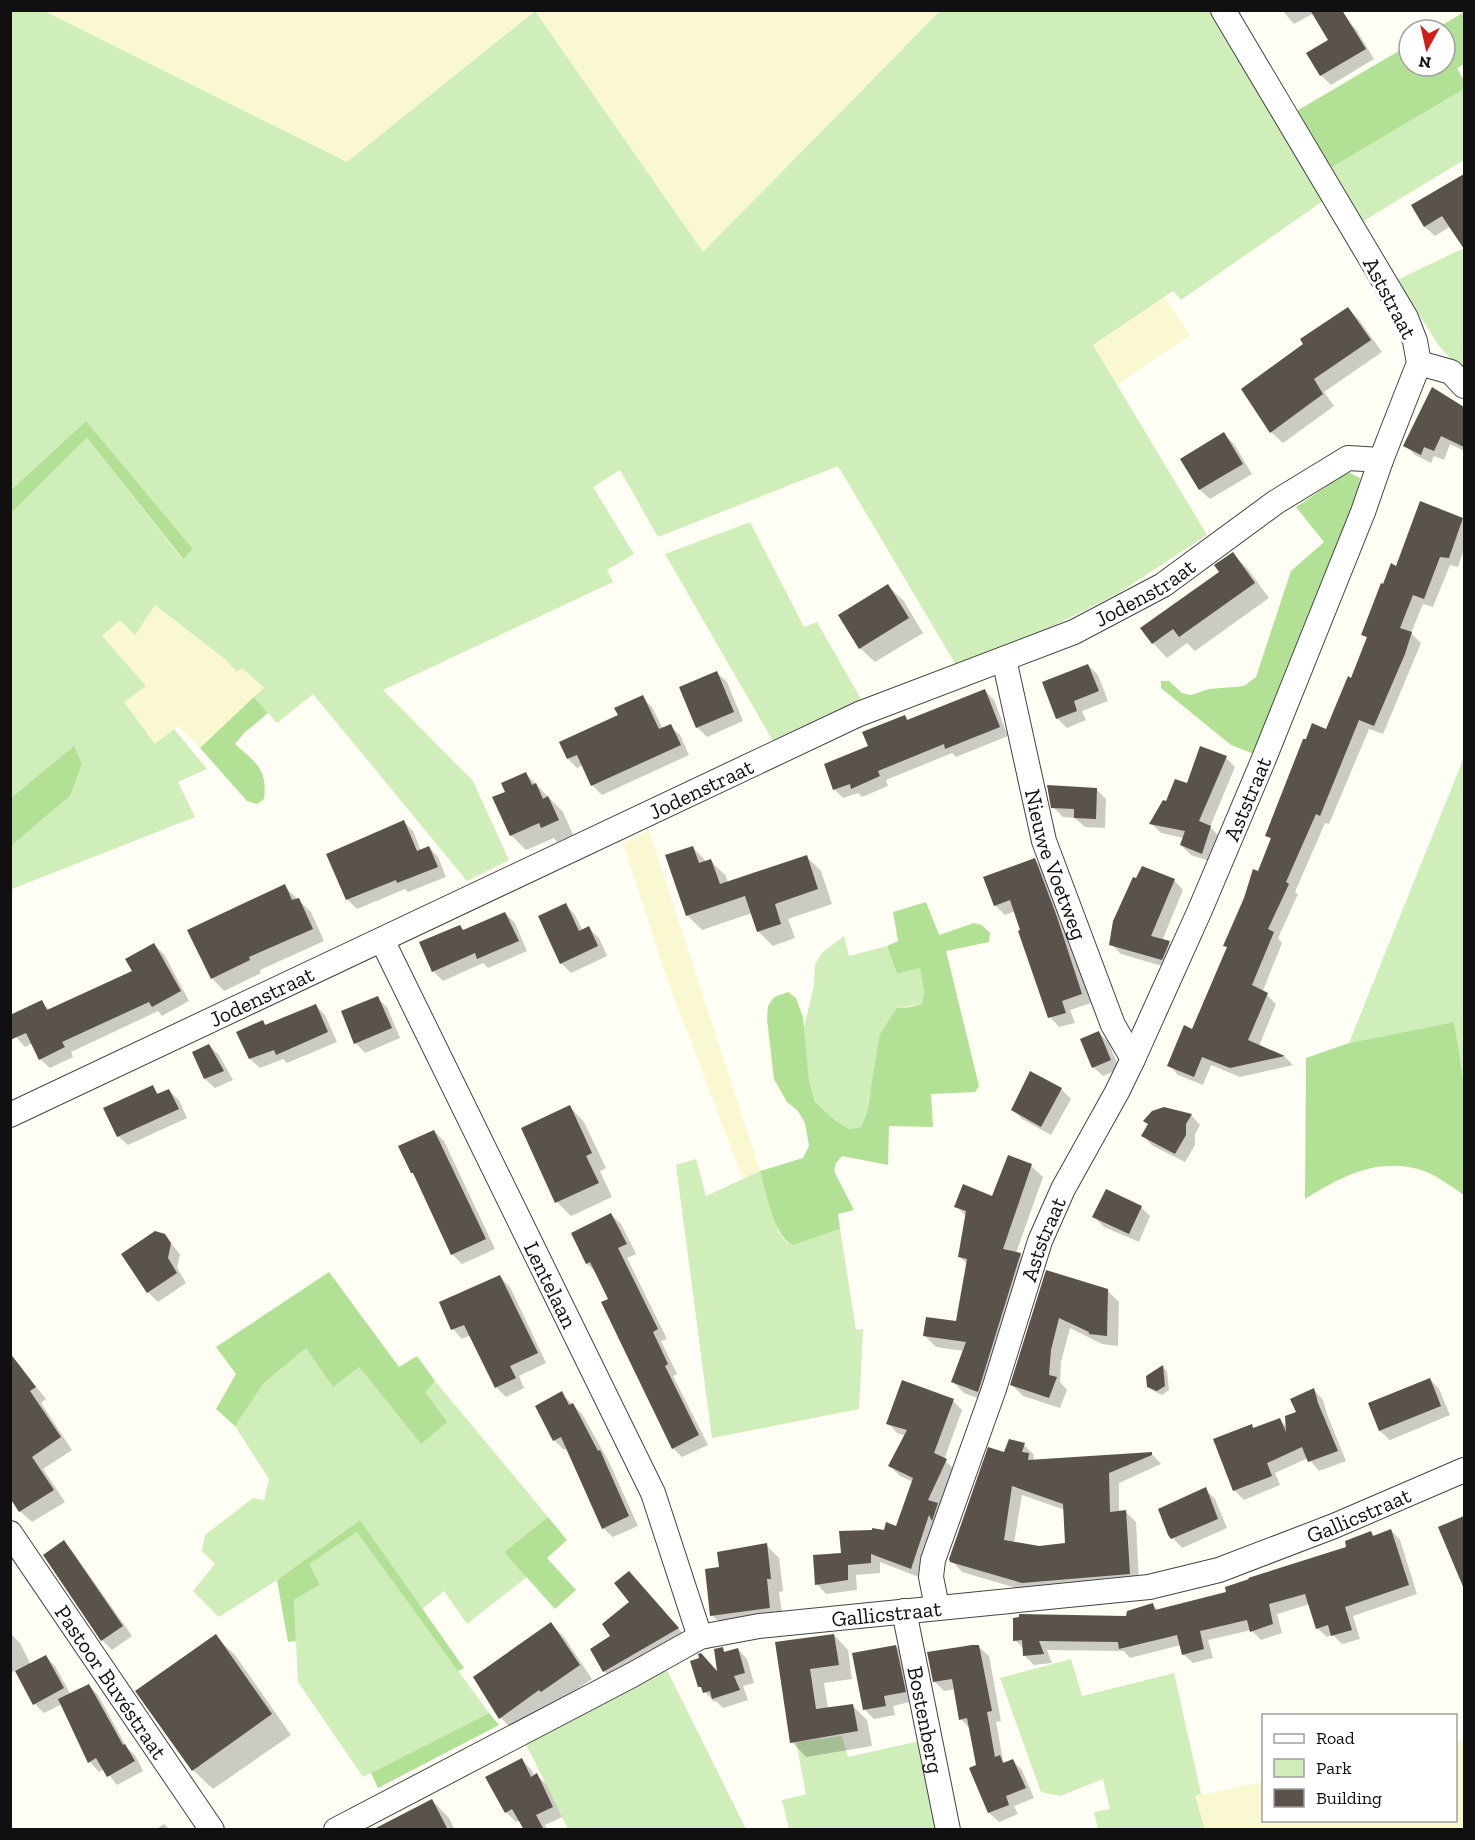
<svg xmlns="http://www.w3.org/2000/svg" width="1475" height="1840" viewBox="0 0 1475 1840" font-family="'Zilla Slab',serif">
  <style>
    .farmland { fill: #f9f8d0 }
    .green { fill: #d0eeb9 }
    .forest { fill: #b2e196 }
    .shadow { fill: #0003; fill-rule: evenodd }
    .building { fill: #5a534c; fill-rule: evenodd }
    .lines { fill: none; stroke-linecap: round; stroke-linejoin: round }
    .minor-casing { stroke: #434343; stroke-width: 26 }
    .minor { stroke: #fff; stroke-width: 24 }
    .labels { text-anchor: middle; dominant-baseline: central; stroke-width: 6; stroke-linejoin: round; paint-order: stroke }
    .street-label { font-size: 22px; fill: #101010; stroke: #fff }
  </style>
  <rect width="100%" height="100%" fill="#fffef4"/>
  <!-- farmland -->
  <path class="farmland" d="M44,11H534L347,162Z
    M535,11H940L703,252Z
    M1164,297L1190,335L1117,385L1093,345Z
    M154,605L226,660L237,672L242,667L264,689L200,748L178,726L156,745L124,702L145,686L102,636L120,620L135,635Z
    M649,830L760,1171L743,1179L665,973L623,843Z
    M1464,1740V1829H1205L1195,1796L1263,1782L1264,1820H1456V1742Z"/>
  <!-- green -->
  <path class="green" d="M11,11H44L347,162L535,11L703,252L940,11H1209L1323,201L1181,300L1173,291L1093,345L1207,535L1117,594L1045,630L956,665L838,466L658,537L620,470L593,487L634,554L607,570L613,582L383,690L473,781L509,860L467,881L313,694L277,723L254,697L264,688L242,668L237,672L226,660L155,605L135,635L120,620L102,636L146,686L124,702L155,744L174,729L207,769L178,782L195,817L12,889L10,885L11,846L70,796L82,764L73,747L11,798V513L87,438L182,559L193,549L86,421L11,490Z
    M1464,89V160L1360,223L1329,169Z
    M1464,248V374L1439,346L1397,280Z
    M750,522L804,627L817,622L861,699L773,741L665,554Z
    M1464,757V1083L1454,1022L1349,1043Z
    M844,936L849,956L887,946L897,974L920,968L924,993L922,1004L897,1008L869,1096L867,1112L861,1127L849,1129L836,1121L815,1102L809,1080L806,1052L804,1027L814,985L815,964L823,952Z
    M696,1159L706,1196L760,1171L779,1233L787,1243L793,1245L840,1229L856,1330L863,1329L859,1409L712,1438L676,1165Z
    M306,1348L359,1367L421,1444L424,1392L435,1381L548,1517L504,1552L527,1577L467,1624L444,1591L422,1609L360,1520L277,1580L219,1617L193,1591L215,1564L202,1551L205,1535L253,1498L264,1500L269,1479L235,1426L264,1383Z
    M357,1531L489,1713L363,1777L298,1682L294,1600L320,1585L308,1564Z
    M1071,1659L1082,1696L1174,1673L1201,1794L1195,1796L1205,1829H1098L1094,1812L1110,1809L1103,1779L1060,1796L1041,1792L1000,1678Z
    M665,1666L746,1829H568L525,1742Z
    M842,1736L848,1757L920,1741L936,1829H789L782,1800L806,1794L796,1742Z"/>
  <!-- forest -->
  <path class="forest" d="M1464,12V64L1457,68L1464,81V89L1329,169L1295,112L1409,45V66H1445V30H1434Z
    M86,421L193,549L183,559L87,438L11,513V490Z
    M1348,472L1360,478L1358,491L1254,754L1231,745L1161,688V681H1169L1182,693L1191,695L1209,689L1244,686L1256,677L1291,571L1324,542L1296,507Z
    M254,697L268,713L244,733L235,744C255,762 268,769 264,799L257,804L247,801L200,748Z
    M74,746L82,764L70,796L11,846V798Z
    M926,902L939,935L974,923L982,925L990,933L989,942L946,951L979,1086L975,1092L931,1094L933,1127L889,1126L888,1165L842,1156L836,1163L834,1171L854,1210L838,1214L840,1229L793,1245C774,1238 766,1190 760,1171L803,1158L809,1146L805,1123L798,1111L787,1102L774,1079L767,1019L768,1006L774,997L788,992L796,998L803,1017L809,1080L815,1102L836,1121L849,1129L861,1127L867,1112L880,1034L897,1008L911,1007L922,1004L924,993L920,968L897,974L887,946L898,941L893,912Z
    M1454,1022L1464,1083V1195C1452,1187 1438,1176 1424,1171C1379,1156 1342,1176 1305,1199L1306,1058L1349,1043Z
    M329,1272L399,1367L417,1356L435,1381L425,1392L447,1422L421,1444L359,1367L333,1387L306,1348L264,1383L235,1426L216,1409L236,1374L216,1347Z
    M548,1517L567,1540L547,1558L576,1590L555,1609L504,1552Z
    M360,1520L464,1668L458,1671L357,1532L309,1564L320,1585L294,1600L296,1641L288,1642L277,1580Z
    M489,1713L499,1725L378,1788L371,1773Z"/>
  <!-- shadow -->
  <path class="shadow" d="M1282,10H1313L1314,13L1294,24Z
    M1346,19L1356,29L1374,59L1331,85L1321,75L1331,40Z
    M1457,180L1464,187V243L1451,226L1435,236L1425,227L1413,206Z
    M1348,308L1359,320L1382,352L1324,392L1334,406L1283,443L1271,432L1305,344Z
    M1432,389L1464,408V451L1450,444L1444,460L1434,456L1431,463L1415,455L1405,445Z
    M1224,434L1234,444L1252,474L1210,499L1200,490L1182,460Z
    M1462,519L1464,522V549L1458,567L1450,565L1433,607L1423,604L1411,633L1421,643L1383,734L1369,729L1329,824L1325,823L1295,892L1298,894L1278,938L1282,943L1262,993L1267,995L1276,1004L1259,1046L1285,1057L1293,1065L1240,1077L1211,1065L1203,1085L1178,1075L1169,1065L1193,1031L1228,948L1225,945L1272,841L1267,835L1327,731L1352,680L1368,640L1363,634L1384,586L1397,568Z
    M1232,554L1247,568L1269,598L1195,651L1187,643L1167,658L1153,643L1221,572Z
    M888,586L903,600L923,633L875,662L860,648Z
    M1088,665L1098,675L1108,701L1082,711L1086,720L1067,728L1057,718Z
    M717,673L727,682L743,721L707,737L697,727Z
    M985,691L994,700L1008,736L956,757L952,753L886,780L888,786L862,797L858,793L843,798L834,789L870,747L905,717L909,721Z
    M642,697L652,707L663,729L670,726L680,735L689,755L602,795L592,785L583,765L577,768L568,759Z
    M1226,758L1235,767L1210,827L1220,837L1212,862L1191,855L1181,845L1184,838L1161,833L1151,823L1187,785Z
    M526,774L563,812L573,835L557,842L554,838L526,850L511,835Z
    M1097,790L1106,799L1105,828L1085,827L1075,818L1063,817L1053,807Z
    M404,822L413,831L421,851L429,847L438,857L446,877L408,892L405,889L357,909L347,899Z
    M693,848L707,862L711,861L726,876L728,883L807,857L821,871L832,904L788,919L795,938L773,946L758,931L752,913L702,930L687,915Z
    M1035,860L1044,870L1066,928L1091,1003L1070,1010L1075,1023L1059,1027L1050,1017L1015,911L1005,915L995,905Z
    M1174,880L1183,890L1162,941L1169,943L1179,952L1172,969L1121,954L1111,944Z
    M284,886L311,912L324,941L260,970L261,973L224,991L212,978Z
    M566,905L575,915L583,931L589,928L599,938L607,956L571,973L561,963Z
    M505,913L515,923L527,951L488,968L483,963L443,981L433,971L460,927L464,931Z
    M154,945L164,954L189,1001L162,1016L158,1011L71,1052L73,1057L50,1068L40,1059L33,1043L25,1047L16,1037L41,1002L50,1010L134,972Z
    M377,998L387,1007L400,1038L365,1053L356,1043Z
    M316,1006L325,1015L337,1042L287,1063L283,1059L260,1068L250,1059L238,1033L263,1022L267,1026Z
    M1099,1033L1108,1042L1120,1069L1103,1076L1093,1067Z
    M209,1045L219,1055L233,1080L215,1088L205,1079L194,1052Z
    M152,1087L160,1095L169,1091L179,1100L187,1118L128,1145L118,1136Z
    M1061,1089L1071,1099L1051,1135L1022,1119L1013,1109Z
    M570,1107L584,1122L606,1168L600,1171L612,1197L571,1216L557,1202Z
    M1191,1115L1200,1125L1195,1134V1145L1185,1162L1153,1146L1143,1136Z
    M434,1131L444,1141L495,1249L462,1264L452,1254Z
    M1009,1157L1031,1166L1043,1177L1016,1253L1020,1254L1031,1265L989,1402L964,1393L952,1381L964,1351L936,1347L925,1336L957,1322L968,1265L960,1257L967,1217L956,1206L993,1197Z
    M1141,1207L1150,1216L1139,1242L1104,1227L1094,1217Z
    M611,1215L621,1224L636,1254L627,1258L667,1339L661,1341L677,1374L673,1376L708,1445L682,1457L673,1448L610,1299L597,1273L587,1264L573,1234Z
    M164,1235L180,1254L177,1268L186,1283L158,1302L148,1292L123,1254Z
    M1047,1272L1107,1290L1119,1302L1118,1346L1102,1344L1070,1328L1061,1362L1060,1382L1067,1390L1060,1408L1023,1396L1012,1385Z
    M500,1277L510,1287L546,1363L519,1376L524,1388L506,1397L496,1387L471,1335L462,1339L453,1329L441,1303Z
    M10,1354L46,1399L41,1403L72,1450L43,1469L65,1502L32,1522L20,1511Z
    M1163,1367L1167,1371L1169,1390L1162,1395L1153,1391L1148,1387Z
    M1430,1379L1439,1389L1450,1415L1390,1440L1380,1431L1370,1403Z
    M1314,1390L1323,1400L1327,1414L1346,1461L1319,1471L1308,1458L1275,1473L1280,1485L1244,1500L1234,1490L1251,1426L1255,1429L1280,1420L1287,1427Z
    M561,1393L582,1414L609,1462L638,1526L613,1537L603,1528L567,1448L564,1450L554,1440Z
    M953,1401L962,1410L944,1460L955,1470L939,1506L947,1514L921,1578L880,1562V1573L856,1575L857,1590L826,1594L817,1584L842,1555L885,1532L897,1528L913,1482L900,1476L890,1466L906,1436L897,1433L888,1423Z
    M1024,1445L1034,1455L1033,1459L1035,1461L1151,1453L1161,1464L1119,1483V1513L1126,1512L1136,1522L1139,1583L1033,1593L962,1572L952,1561L1005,1454ZM1022,1495L1065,1510L1067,1544L1039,1548L1014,1543Z
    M1205,1489L1215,1499L1227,1528L1182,1548L1173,1538Z
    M1464,1518V1574L1456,1565L1440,1528Z
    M1391,1530L1400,1540L1417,1594L1353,1616L1360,1639L1342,1644L1333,1635L1327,1637L1317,1628L1310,1604L1277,1614L1282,1633L1261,1640L1251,1630L1208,1640L1213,1658L1193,1663L1183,1654L1181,1645L1130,1658L1124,1651L1047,1650L1052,1663L1034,1665L1025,1656L1024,1649L1015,1640L1127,1618L1153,1605L1159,1611L1228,1593L1348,1548L1371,1533L1375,1537Z
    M64,1542L73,1552L132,1636L112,1650L102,1640Z
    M766,1545L779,1558L783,1591L779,1592L783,1621L725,1628L712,1615L720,1568Z
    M638,1583L687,1638L614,1681L604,1671L592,1649L613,1637L631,1603Z
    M551,1624L564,1637L592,1679L514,1731L501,1718L475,1677Z
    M10,1633L20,1643L31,1665L46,1657L55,1666L71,1695L89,1686L98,1695L127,1748L135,1755L143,1771L117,1785L104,1769L99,1772L90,1762L62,1704L44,1713L35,1704L17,1670L10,1673Z
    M834,1635L848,1650L852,1679L824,1683L828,1709L852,1705L867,1720L872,1746L806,1757L792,1742L777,1643Z
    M215,1636L235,1655L291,1735L213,1789L193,1770Z
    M896,1646L905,1656L914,1701L893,1706L895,1715L874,1719L865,1710Z
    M979,1647L989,1656L1001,1721L996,1722L1003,1760L1006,1764L1013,1761L1022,1770L1034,1798L1014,1806L1018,1814L999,1822L989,1813L971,1769L978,1766L970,1729L961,1719L955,1689L944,1691L934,1681Z
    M722,1649L726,1653L738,1649L747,1659L754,1683L743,1686L748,1700L723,1708L716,1701L714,1702L700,1686L719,1674Z
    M521,1760L531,1769L535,1776L537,1775L546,1784L562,1817L545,1825L546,1828L544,1830L520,1820L516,1822L506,1812Z
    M432,1800L449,1818L455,1830H374Z
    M164,1824L169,1829L173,1830H155Z"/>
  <!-- building -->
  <path class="building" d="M1310,10H1342L1366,49L1320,76L1306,53L1328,40Z
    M1464,174V249L1442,216L1424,227L1411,205Z
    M1348,307L1371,340L1314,379L1323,394L1270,433L1241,389L1303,344L1300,339Z
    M1432,387L1464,407V447L1441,436L1434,451L1424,447L1421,455L1403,446Z
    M1224,432L1243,464L1199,490L1180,459Z
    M1420,501L1463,518L1449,558L1440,557L1424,599L1413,595L1400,628L1412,632L1405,654L1374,726L1359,720L1320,816L1316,814L1286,882L1289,884L1268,929L1274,932L1252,985L1268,993L1248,1040L1285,1056L1230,1068L1202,1057L1194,1077L1167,1066L1184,1025L1192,1029L1227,947L1223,946L1244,898L1253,869L1258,871L1271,838L1265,836L1303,739H1306L1312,723L1326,729L1348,676L1351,678L1367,637L1361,635L1381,583L1383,584L1391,563L1396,566Z
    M1233,552L1255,583L1179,637L1173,629L1152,644L1140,628L1219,572L1214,565Z
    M888,584L909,618L859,649L838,615Z
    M1088,664L1099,691L1074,701L1077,711L1056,719L1042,682Z
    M717,671L734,712L696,728L679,687Z
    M985,689L1000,727L945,749L944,744L878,771L880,776L851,789L850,784L833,790L824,764L868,746L862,732L905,715L907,720Z
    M643,695L659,729L671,724L681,745L591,786L577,755L567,759L559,742L618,715L614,708Z
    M1200,746L1227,756L1199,821L1211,826L1202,854L1180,845L1185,831L1149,824L1163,800L1166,801L1175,779L1187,783Z
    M526,772L532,785L536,783L543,799L548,796L559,820L541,828L539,823L510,836L492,797L505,792L501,783Z
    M1047,785L1097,788L1096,819L1074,818V809L1051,808Z
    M404,820L417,851L429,846L438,867L397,883L396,880L346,900L326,854Z
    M693,846L699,863L711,859L720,884L807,855L818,889L775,904L781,924L757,932L745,896L686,916L665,855Z
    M1035,858L1057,917L1082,994L1062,1001L1066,1013L1048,1018L1018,931L1020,930L1010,900L994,906L983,877Z
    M1142,866L1175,879L1151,936L1170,941L1162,960L1109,945L1113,921L1133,877L1136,878Z
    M285,884L292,900L299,898L313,929L249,957L250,960L211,979L187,930Z
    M566,903L579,931L589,926L598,946L560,964L538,916Z
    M505,912L519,941L477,959L475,953L432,972L419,942L460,925L463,930Z
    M154,943L181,991L152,1007L149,1002L62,1042L65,1047L39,1060L26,1033L10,1040V1015L42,1000L47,1010L132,971L125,959Z
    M378,996L392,1028L354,1044L341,1011Z
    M316,1004L328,1032L276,1055L274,1050L249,1059L236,1032L263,1020L265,1025Z
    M1099,1031L1111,1060L1092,1068L1080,1039Z
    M209,1044L224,1071L204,1079L192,1052Z
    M1030,1071L1062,1088L1041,1127L1011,1110Z
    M153,1085L157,1094L169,1089L179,1109L117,1137L103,1108Z
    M570,1105L592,1153L586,1156L599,1183L555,1203L521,1128Z
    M1164,1107L1192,1114L1186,1124V1135L1175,1154L1141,1136L1148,1124L1143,1121L1152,1111Z
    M434,1130L486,1239L451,1255L413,1173H411L398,1146Z
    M1008,1155L1032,1164L1003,1249L1021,1253L1018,1262L978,1392L951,1382L966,1342L923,1336L926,1317L956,1321L967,1259L958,1257L966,1211L954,1207L963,1184L992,1196Z
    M1106,1189L1142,1206L1129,1234L1092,1217Z
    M611,1213L627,1244L618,1248L658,1329L653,1332L668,1364L665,1366L699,1435L672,1449L601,1302L608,1299L590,1262L586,1264L571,1233Z
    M155,1231L165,1234L171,1243L168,1258L177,1273L147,1293L121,1254Z
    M1046,1270L1108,1289L1107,1336L1089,1334V1332L1059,1318L1051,1350L1049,1375L1057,1377L1049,1398L1010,1385Z
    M500,1275L538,1353L510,1366L516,1378L495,1388L464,1325L451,1330L439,1302Z
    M10,1353L36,1387L30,1391L61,1437L32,1457L54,1490L19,1512L10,1498Z
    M1163,1365L1165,1386L1157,1391L1147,1387L1146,1376Z
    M1430,1378L1441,1406L1379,1431L1368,1403Z
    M902,1380L954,1399L934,1453L947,1459L928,1500L938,1503L932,1521L929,1515L911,1569L871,1554V1563L848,1565V1580L815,1585L813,1555L841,1553L839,1531L872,1530V1528L884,1530L886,1522L896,1526L913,1478L888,1466L907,1430L886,1424Z
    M1314,1388L1318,1403L1338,1451L1308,1462L1302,1447L1267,1463L1272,1476L1233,1491L1213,1439L1252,1424L1253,1428L1280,1418L1286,1432L1285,1416L1296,1412L1290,1399Z
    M562,1391L569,1405L573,1403L598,1451L600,1450L629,1516L602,1529L561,1437L553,1441L535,1406Z
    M1009,1439L1025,1443L1022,1452L1029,1453L1028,1460L1152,1452V1455L1109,1473L1110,1512L1126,1510L1130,1574L1022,1583L950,1562L949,1559L988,1447L1004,1452ZM1012,1486L1063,1504L1065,1543L1039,1546L1004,1540Z
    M1206,1487L1218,1519L1171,1539L1168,1535L1158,1509Z
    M1464,1516V1589L1438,1527Z
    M1391,1529L1409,1585L1345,1607L1352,1630L1331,1636L1328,1625L1316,1629L1305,1594L1269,1604L1273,1624L1250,1632L1247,1620L1200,1631L1204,1649L1182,1655L1177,1635L1119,1649L1118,1642L1039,1641L1044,1654L1023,1656L1022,1640L1013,1641V1618L1019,1617V1614L1126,1616L1127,1611L1153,1603L1155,1610L1226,1592L1225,1587L1249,1579L1248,1578L1346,1547L1345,1541L1371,1531L1373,1536Z
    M64,1540L123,1626L101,1641L43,1555Z
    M767,1543L771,1579H767L770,1608L710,1616L705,1569L719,1567L717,1552Z
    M629,1571L679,1628L603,1672L590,1649L610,1636L602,1624L629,1602L614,1583Z
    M551,1622L580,1665L541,1692L539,1690L499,1719L473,1677Z
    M216,1634L272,1714L192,1771L135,1691Z
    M834,1634L839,1665L810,1669L816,1709L853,1704L858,1731L790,1743L775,1642Z
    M896,1645L906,1692L884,1696L886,1706L863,1710L852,1653Z
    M972,1645H979L992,1711L987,1712L995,1757L1000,1755L1003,1763L1013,1759L1026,1788L1006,1796L1009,1805L988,1813L969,1768L976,1765L967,1718L959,1720L952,1679L933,1682L927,1652Z
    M723,1647L724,1652L738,1648L745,1673L734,1676L740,1690L712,1699L710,1691L703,1693L701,1687H698L690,1661L699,1658L698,1654L701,1653L717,1671L714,1649Z
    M46,1655L64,1688L33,1705L15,1671Z
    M89,1684L123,1745L125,1744L135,1761L107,1777L96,1758L88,1763L58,1699Z
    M522,1758L531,1777L537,1773L553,1807L536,1815L544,1830H524L512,1809L505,1813L485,1777Z
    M432,1799L448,1830H372Z"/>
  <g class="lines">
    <!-- minor casing -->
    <g class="minor-casing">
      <g id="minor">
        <path d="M1419,363L1451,372L1464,386"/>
        <path id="s1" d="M1004,659L1044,841L1113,1025L1133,1059"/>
        <path id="s2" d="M382,940L653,1493L700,1637"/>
        <path id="s3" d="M10,1115L859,714L1074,632L1163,585L1276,502L1348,458L1381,460"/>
        <path id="s4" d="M10,1533L212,1830"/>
        <path id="s5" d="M937,1607L931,1577L933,1560L994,1389L1040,1241L1063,1189L1117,1092L1133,1059L1200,910L1263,761L1363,512L1381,460L1419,363L1415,341L1406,318L1223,10"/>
        <path id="s6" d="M904,1611L948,1830"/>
        <path id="s7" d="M336,1830L632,1675L700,1637L759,1626L1149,1587L1219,1570L1334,1526L1464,1470"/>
      </g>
    </g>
    <!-- minor -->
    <use href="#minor" class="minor"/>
  </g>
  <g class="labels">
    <!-- street labels -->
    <g class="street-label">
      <text transform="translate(1390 298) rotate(62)">Aststraat</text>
      <text stroke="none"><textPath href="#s3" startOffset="1250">Jodenstraat</textPath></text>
      <text stroke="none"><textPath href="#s3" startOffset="764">Jodenstraat</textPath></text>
      <text stroke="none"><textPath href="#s5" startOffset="873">Aststraat</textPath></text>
      <text stroke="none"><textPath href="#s1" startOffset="212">Nieuwe Voetweg</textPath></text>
      <text stroke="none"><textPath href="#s3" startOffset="278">Jodenstraat</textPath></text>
      <text stroke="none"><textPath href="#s5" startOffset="387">Aststraat</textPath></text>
      <text stroke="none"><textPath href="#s2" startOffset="384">Lentelaan</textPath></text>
      <text stroke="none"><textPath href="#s7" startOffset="1086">Gallicstraat</textPath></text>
      <text stroke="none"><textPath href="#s7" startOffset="600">Gallicstraat</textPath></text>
      <text stroke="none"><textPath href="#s4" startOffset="180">Pastoor Buvéstraat</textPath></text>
      <text stroke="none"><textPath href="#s6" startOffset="111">Bostenberg</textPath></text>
    </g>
  </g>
  <!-- border -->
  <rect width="1475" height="1840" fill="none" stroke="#101010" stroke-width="24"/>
  <!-- legend -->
  <rect x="1262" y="1714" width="195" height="108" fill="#ffffff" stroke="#9f9f9f" stroke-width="1.5"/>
  <rect x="1274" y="1734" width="30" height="9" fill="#ffffff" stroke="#9f9f9f" stroke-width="1.5"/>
  <text x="1316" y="1744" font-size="18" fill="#101010">Road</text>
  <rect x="1274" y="1759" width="30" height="18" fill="#d0eeb9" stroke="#9f9f9f" stroke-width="1.5"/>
  <text x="1316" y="1774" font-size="18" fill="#101010">Park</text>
  <rect x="1274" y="1789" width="30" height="18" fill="#5a534c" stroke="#9f9f9f" stroke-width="1.5"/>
  <text x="1316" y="1804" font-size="18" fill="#101010">Building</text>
  <!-- north arrow -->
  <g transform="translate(1427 48) rotate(188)"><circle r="28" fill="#ffffff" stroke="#9f9f9f" stroke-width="1.5"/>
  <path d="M0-4.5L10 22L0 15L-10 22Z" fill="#d01f19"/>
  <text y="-9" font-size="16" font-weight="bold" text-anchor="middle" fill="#101010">N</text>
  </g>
</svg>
